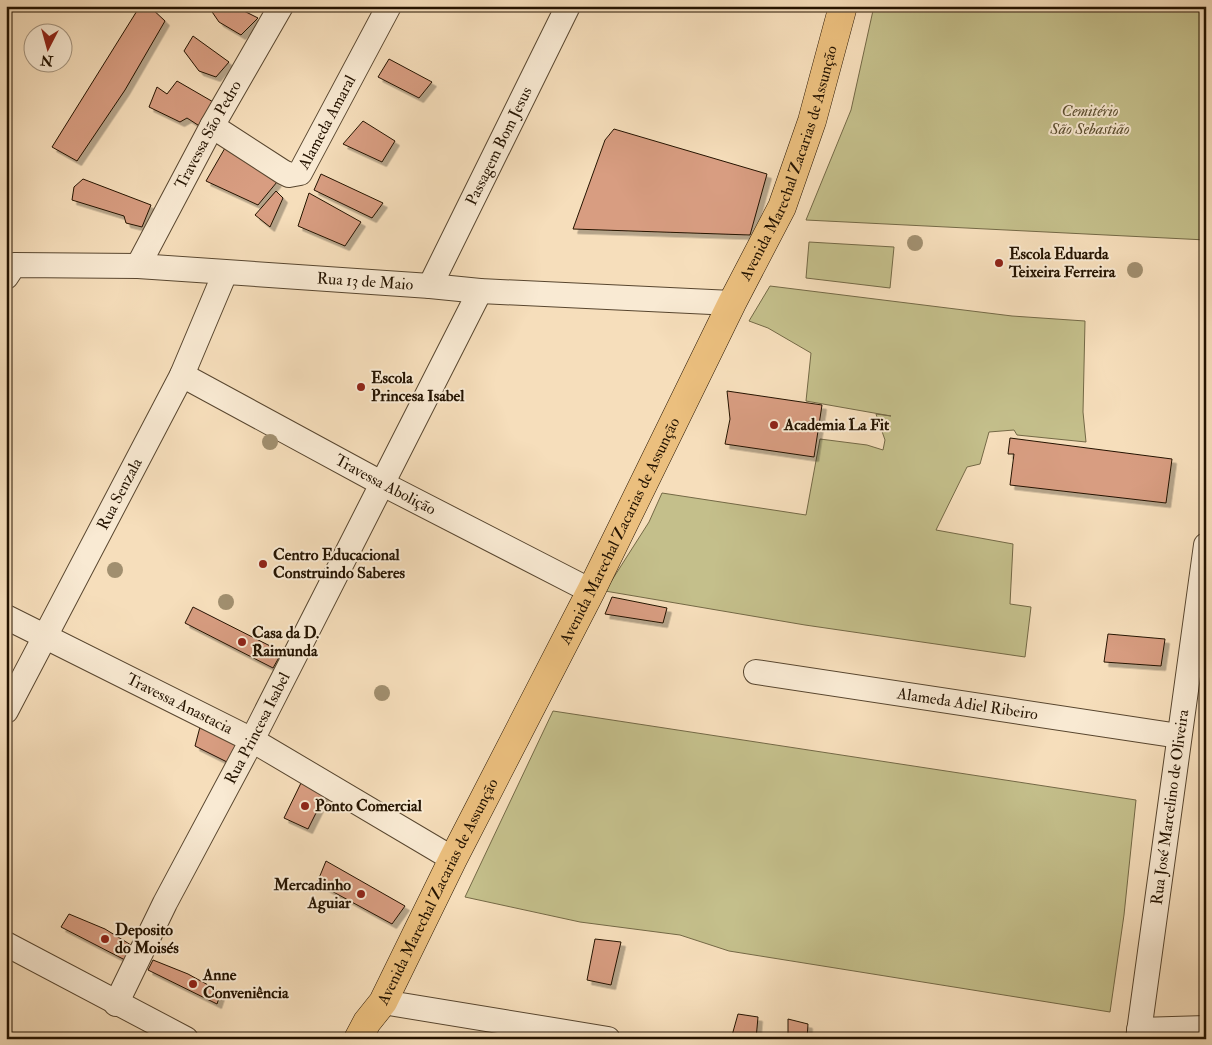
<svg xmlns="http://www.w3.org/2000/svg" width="1212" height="1045" viewBox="0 0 1212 1045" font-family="'IM FELL Double Pica',serif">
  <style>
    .green { fill: #c4bf8b; stroke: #746946 }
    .building { fill: #d89d81; stroke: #241300; filter: url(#shadow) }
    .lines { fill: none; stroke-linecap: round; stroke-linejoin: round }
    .minor-casing { stroke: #58462f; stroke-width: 26 }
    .major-casing { stroke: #241300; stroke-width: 29 }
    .minor { stroke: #f9ead3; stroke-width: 24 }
    .major { stroke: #ebbf7e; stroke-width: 28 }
    .tree { fill: #a18f6f }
    .poi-dot { fill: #8f2418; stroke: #f9ead3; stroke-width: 2 }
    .labels { text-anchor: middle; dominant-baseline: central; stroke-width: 4; stroke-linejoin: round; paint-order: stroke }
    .park-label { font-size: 16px; font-style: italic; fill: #5c4f31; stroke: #f9ead3 }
    .street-label { font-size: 16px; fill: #241300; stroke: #f9ead3 }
    .poi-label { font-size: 16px; font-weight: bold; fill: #241300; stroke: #f9ead3; text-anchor: start }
  </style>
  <defs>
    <filter id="shadow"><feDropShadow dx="4.5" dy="4.5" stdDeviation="0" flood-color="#0004"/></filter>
  </defs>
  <rect width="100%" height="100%" fill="#f6debb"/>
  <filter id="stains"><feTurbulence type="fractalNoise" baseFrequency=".004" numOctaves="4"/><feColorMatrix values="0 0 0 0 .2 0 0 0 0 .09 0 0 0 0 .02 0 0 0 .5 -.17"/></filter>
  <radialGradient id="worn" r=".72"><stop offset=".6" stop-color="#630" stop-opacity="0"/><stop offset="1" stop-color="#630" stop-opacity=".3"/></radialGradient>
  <!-- green -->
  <path class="green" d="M874,6H1206V240L806,220L851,110Z
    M809,242L894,247L890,288L806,278Z
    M770,286L1012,316L1085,321L1083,412L1086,442L1017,435L1014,430L989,432L980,464L967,467L936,530L1013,544L1010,604L1031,607L1025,657L805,625L605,591L649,522L662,493L806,515L820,439L867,445L883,450L885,440L876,414L891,416L806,401L811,353L768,328L749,321Z
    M553,711L1136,800L1124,915L1110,1012L729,951L680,935L580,922L465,897Z"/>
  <!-- building -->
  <path class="building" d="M140,6H149L165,21L125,90L77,161L52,147Z
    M208,6H234L258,18L241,35L219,22Z
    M193,36L229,62L216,77L199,71L184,51Z
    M389,59L432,82L419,98L378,77Z
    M177,81L215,103L201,127L187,118L180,122L149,107L157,87L167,94Z
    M363,121L395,141L382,162L343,144Z
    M614,129L767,174L750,235L573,229L605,140Z
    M225,148L277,182L258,205L206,181Z
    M321,174L383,203L372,218L314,190Z
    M83,179L151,205L142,227L126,223L124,216L72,200L74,187Z
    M276,191L283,198L270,227L255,215Z
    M309,193L361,222L345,246L298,226Z
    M727,391L822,405L814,457L725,444L730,419Z
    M1010,438L1172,459L1166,503L1010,485L1014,454H1008Z
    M612,597L667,608L663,623L605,614Z
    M193,607L282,652L273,668L185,623Z
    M1108,634L1165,639L1161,666L1104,662Z
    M201,723L241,744L231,764L195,746Z
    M301,783L325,795L308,829L284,818Z
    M326,861L405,906L392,924L317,883Z
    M69,914L105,929L131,945L125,960L61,927Z
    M595,939L621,942L611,985L587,980Z
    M153,960L188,974L221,992L217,1004L148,970Z
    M738,1014L758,1017L756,1039H731Z
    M788,1019L808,1024L807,1039H788Z"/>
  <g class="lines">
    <!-- minor casing -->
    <g class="minor-casing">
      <g id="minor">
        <path id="s1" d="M212,126L283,172L289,175L300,173L389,6"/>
        <path id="s2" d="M138,266L212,126L281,6"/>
        <path id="s3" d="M6,277L14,265L138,266L430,286L480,291L732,303"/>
        <path id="s4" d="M430,286L568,6"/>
        <path id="s5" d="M182,375L381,483L591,591"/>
        <path id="s6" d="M6,617L252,740L453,859"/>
        <path id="s7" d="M756,672L1179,736"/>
        <path id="s8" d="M6,711L182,375L225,273"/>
        <path d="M6,944L186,1039"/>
        <path d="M383,1002L608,1039"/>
        <path id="s9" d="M116,1004L165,903L252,740L480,291"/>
        <path d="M1139,1030L1206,1028"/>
        <path id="s10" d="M1138,1039L1206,545"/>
      </g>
    </g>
    <!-- major casing -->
    <g class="major-casing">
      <g id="major">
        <path id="s11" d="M358,1039L367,1022L383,1002L453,859L591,591L732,303L782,207L812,121L843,6"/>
      </g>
    </g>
    <!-- minor -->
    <use href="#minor" class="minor"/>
    <!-- major -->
    <use href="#major" class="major"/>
  </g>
  <!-- trees -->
  <g class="tree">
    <circle cx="915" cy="243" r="8"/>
    <circle cx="1135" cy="270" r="8"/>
    <circle cx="270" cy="442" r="8"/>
    <circle cx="115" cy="570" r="8"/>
    <circle cx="226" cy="602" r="8"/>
    <circle cx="382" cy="693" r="8"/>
  </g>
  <!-- markers -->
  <g class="poi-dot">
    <circle cx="999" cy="263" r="5"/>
    <circle cx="361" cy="387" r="5"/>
    <circle cx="774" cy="425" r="5"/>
    <circle cx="263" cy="564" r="5"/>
    <circle cx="242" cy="642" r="5"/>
    <circle cx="305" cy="806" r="5"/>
    <circle cx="361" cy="894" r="5"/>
    <circle cx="105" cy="939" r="5"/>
    <circle cx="193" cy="984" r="5"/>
  </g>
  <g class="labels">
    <!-- park labels -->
    <g class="park-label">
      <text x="1090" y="111">Cemitério<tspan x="1090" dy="18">São Sebastião</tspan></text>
    </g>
    <!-- street labels -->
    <g class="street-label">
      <text stroke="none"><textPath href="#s1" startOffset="160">Alameda Amaral</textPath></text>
      <text stroke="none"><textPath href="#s2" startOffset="149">Travessa São Pedro</textPath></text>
      <text stroke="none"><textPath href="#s4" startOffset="156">Passagem Bom Jesus</textPath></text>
      <text stroke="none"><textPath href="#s11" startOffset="978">Avenida Marechal Zacarias de Assunção</textPath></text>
      <text stroke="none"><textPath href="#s3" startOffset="366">Rua 13 de Maio</textPath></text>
      <text stroke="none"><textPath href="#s5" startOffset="231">Travessa Abolição</textPath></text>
      <text stroke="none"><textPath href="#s8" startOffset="245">Rua Senzala</textPath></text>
      <text stroke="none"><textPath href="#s11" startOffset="572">Avenida Marechal Zacarias de Assunção</textPath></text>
      <text stroke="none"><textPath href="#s6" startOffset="194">Travessa Anastacia</textPath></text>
      <text stroke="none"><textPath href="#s7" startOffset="214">Alameda Adiel Ribeiro</textPath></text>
      <text stroke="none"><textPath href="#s9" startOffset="310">Rua Princesa Isabel</textPath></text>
      <text stroke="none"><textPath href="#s10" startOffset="234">Rua José Marcelino de Oliveira</textPath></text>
      <text stroke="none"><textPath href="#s11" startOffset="168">Avenida Marechal Zacarias de Assunção</textPath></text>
    </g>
    <!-- poi labels -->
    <g class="poi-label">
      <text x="1009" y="254">Escola Eduarda<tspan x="1009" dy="18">Teixeira Ferreira</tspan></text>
      <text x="371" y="378">Escola<tspan x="371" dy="18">Princesa Isabel</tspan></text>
      <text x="784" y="425">Academia La Fit</text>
      <text x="273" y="555">Centro Educacional<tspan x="273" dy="18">Construindo Saberes</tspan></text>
      <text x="252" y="633">Casa da D.<tspan x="252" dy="18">Raimunda</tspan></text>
      <text x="315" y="806">Ponto Comercial</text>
      <text x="351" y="885" text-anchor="end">Mercadinho<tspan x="351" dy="18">Aguiar</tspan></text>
      <text x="115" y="930">Deposito<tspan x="115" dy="18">do Moisés</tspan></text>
      <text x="203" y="975">Anne<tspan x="203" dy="18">Conveniência</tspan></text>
    </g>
  </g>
  <!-- margin -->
  <rect width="1212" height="1045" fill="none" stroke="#f6debb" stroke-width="25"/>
  <rect x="8" y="8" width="1197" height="1030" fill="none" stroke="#241300" stroke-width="2.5"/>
  <rect x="12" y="12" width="1187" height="1020" fill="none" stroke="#241300"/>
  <!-- north arrow -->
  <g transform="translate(48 48) rotate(186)"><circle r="24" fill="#f9ead3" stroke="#a4947f"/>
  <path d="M0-4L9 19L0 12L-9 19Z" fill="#8f2418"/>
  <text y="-8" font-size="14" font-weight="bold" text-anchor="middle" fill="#241300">N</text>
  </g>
  <rect width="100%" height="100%" filter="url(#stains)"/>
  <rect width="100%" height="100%" fill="url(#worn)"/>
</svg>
